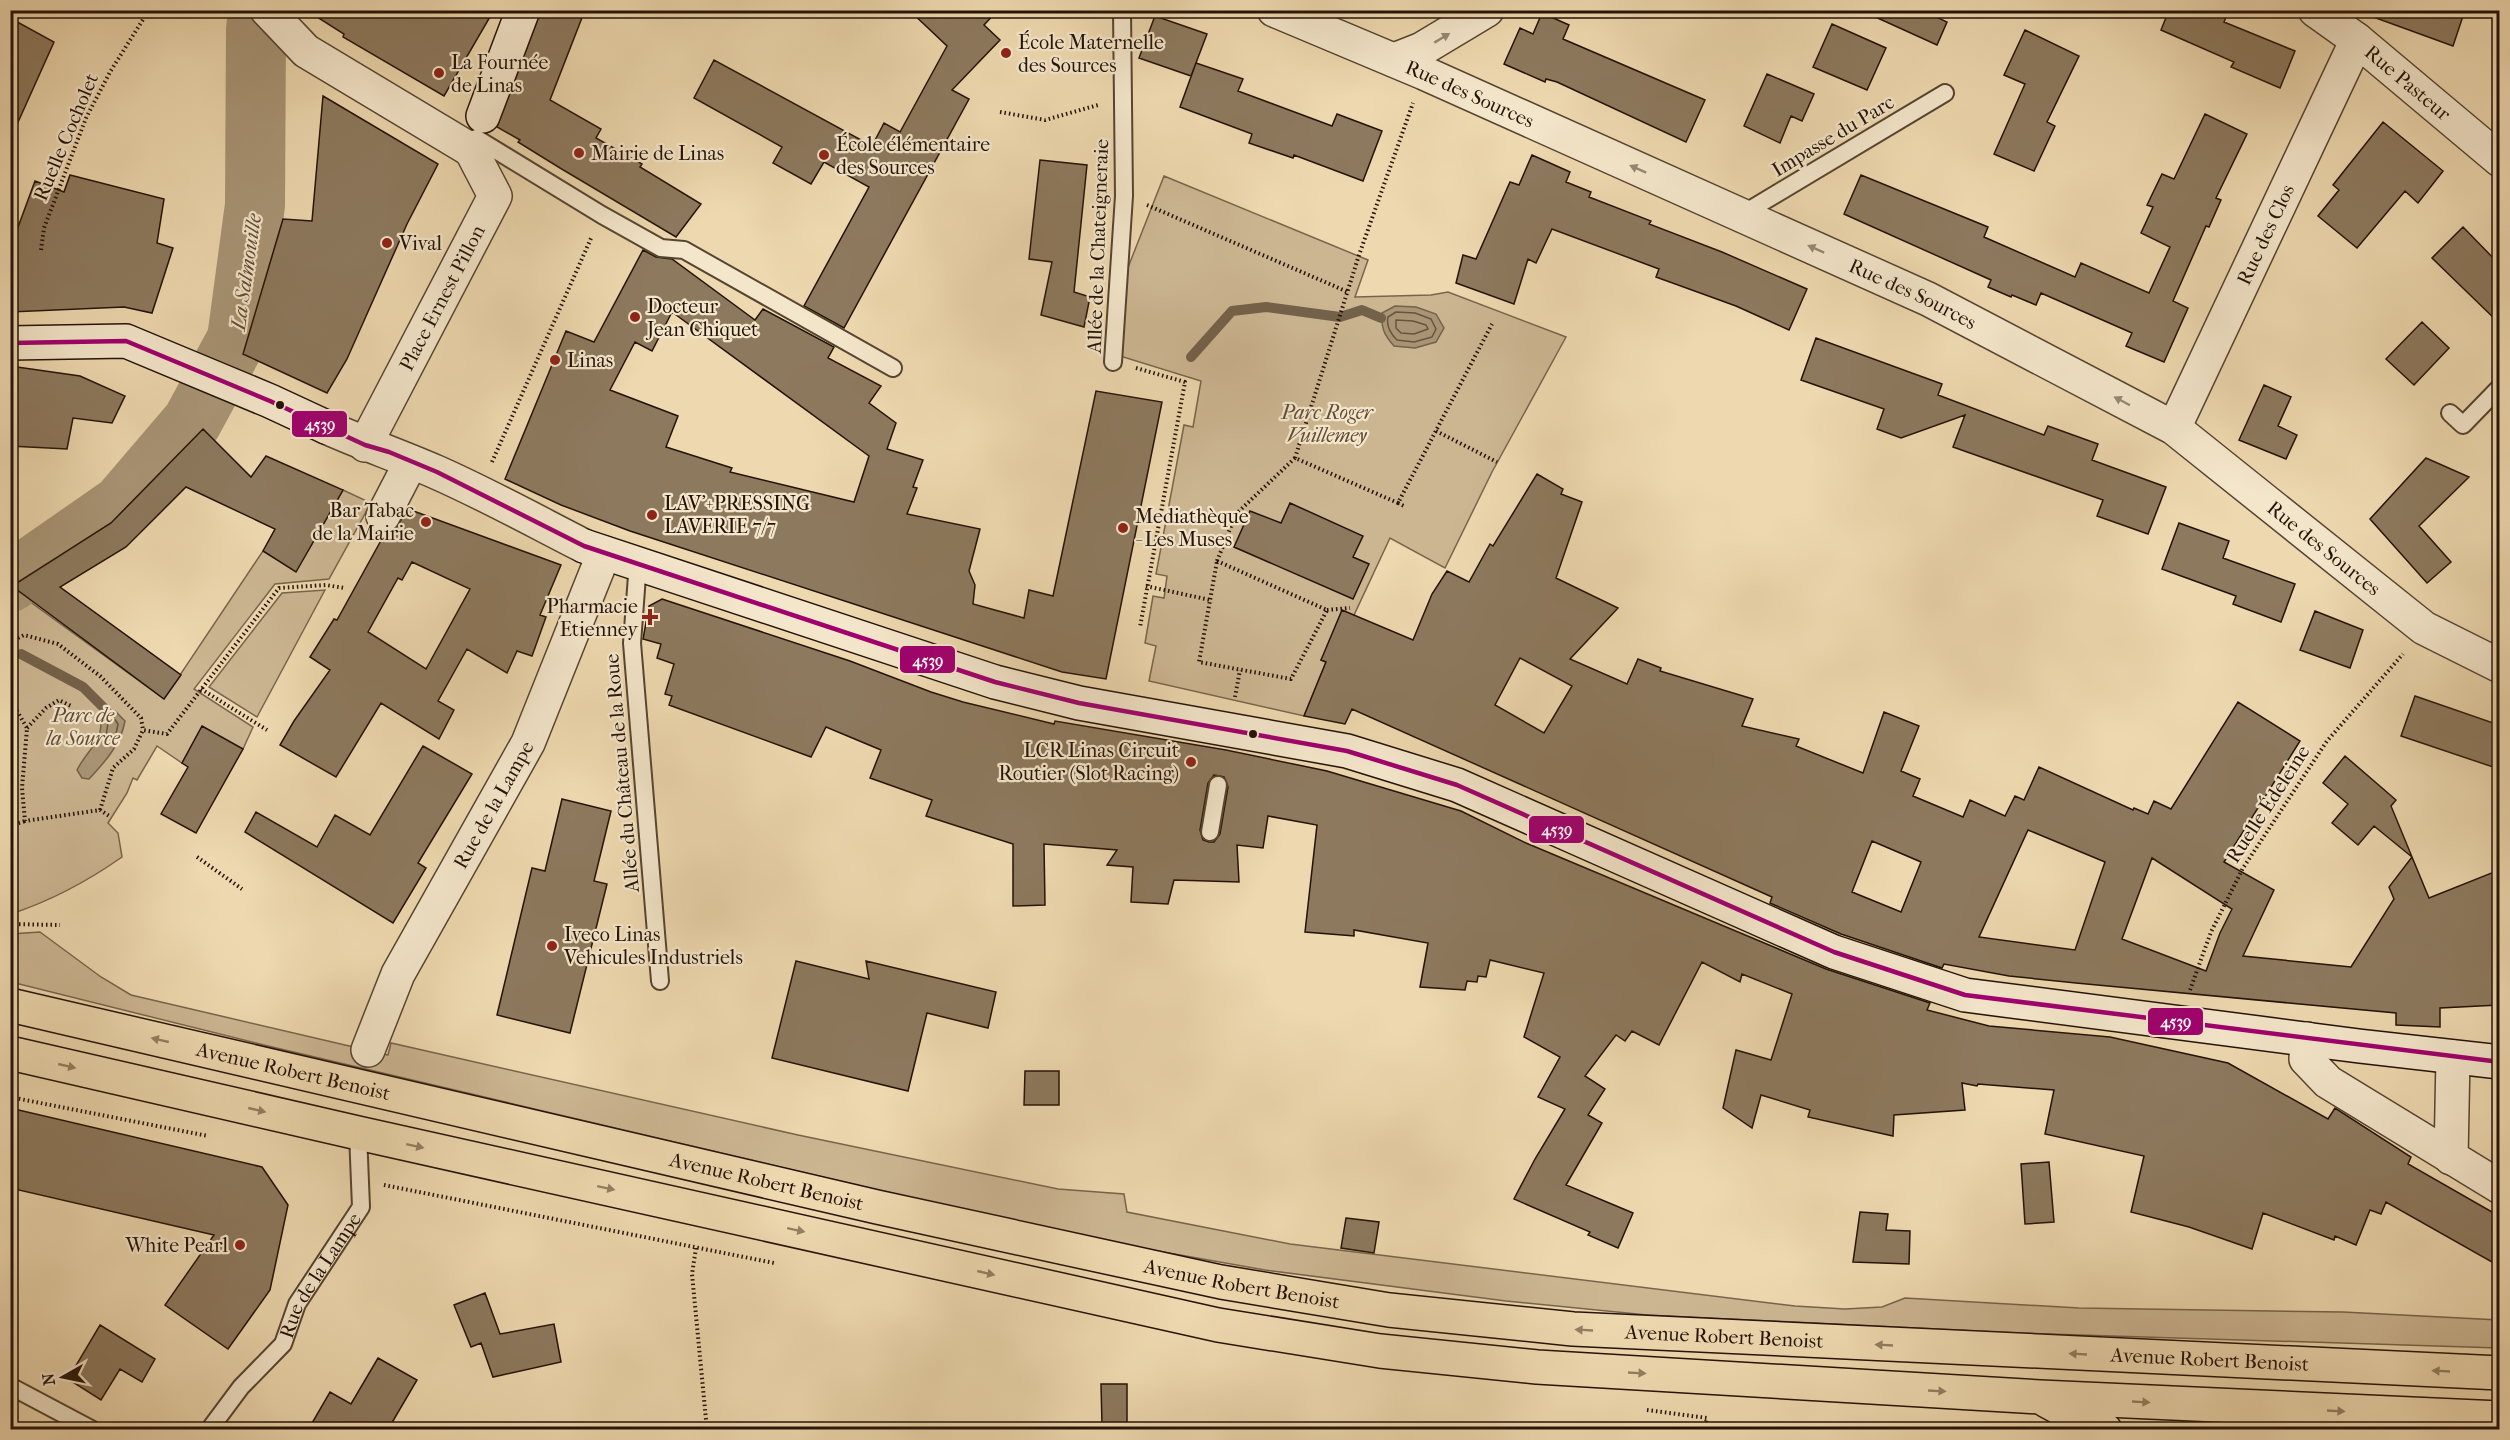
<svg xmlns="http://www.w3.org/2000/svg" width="2510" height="1440" viewBox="0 0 2510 1440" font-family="'IM FELL French Canon',serif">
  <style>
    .green { fill: #ccb692; stroke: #78644c; stroke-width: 1.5 }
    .water { fill: #a99576; stroke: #74614a; stroke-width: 1.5 }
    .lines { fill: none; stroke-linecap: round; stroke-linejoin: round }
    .shore { stroke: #66543e; stroke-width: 1.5 }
    .stream { stroke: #74614a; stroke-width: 10 }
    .river { stroke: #a99576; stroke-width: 60 }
    .building { fill: #8d795e; stroke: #241207; stroke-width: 1.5; fill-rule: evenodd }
    .lane-casing { stroke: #564431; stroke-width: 20 }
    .street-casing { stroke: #564431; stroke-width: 36 }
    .secondary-casing { stroke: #241207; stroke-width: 36 }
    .primary-casing { stroke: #241207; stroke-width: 36 }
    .path { stroke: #241207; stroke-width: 4; stroke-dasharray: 1.5 3; stroke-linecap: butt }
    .lane { stroke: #f4e6cb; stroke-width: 16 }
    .street { stroke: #f4e6cb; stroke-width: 33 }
    .secondary { stroke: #f4e6cb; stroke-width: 33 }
    .primary { stroke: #eed8af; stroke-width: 33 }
    .bus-1-casing { stroke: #f4e6cb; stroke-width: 9 }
    .bus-1 { stroke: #a0006e; stroke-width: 4.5 }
    .oneway { fill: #968773 }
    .oneway2 { fill: #937f63 }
    .poi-dot { fill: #8f2418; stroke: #f4e6cb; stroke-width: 2 }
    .bus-dot { fill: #241207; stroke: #f4e6cb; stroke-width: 2 }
    .labels { text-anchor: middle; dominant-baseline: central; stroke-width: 4.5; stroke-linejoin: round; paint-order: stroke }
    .poi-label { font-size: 20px; fill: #241207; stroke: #f4e6cb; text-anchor: start }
    .street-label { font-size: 20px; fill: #241207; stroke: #f4e6cb }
    .park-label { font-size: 20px; font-style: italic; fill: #5f4b38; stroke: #f4e6cb }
    .water-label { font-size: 21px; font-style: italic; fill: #604d39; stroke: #f4e6cb }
    .line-badge { stroke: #f4e6cb; stroke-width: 2 }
    .badge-label { font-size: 16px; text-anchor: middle; font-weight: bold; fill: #fff }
  </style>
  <rect width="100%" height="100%" fill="#eed8af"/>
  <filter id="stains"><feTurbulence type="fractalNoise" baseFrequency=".00333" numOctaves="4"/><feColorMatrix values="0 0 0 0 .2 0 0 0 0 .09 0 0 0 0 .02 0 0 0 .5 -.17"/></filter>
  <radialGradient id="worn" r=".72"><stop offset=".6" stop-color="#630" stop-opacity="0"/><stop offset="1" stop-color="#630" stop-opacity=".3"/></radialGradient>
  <!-- green -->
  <path class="green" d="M1164,176L1368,260L1355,297L1431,295L1448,292L1566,337L1492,472L1445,568L1390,538L1354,615L1321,660L1326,662L1304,716L1149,681L1156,646L1145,643L1153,596L1164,598L1167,576L1156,574L1184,425L1193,427L1201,381L1120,356L1127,270Z
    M343,490L371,503L329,579L275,584L194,689L253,727L243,749L202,727L182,763L157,746L137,780L133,778L127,793L108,823L118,833L122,857C88,881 50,901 11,914V588L164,699L263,551L296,571Z
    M325,590L257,717L209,687L282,593Z
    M40,932L101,977L131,995L388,1055L391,1043L798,1135L1058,1189L1124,1194L1127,1212L1290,1244L1795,1306L1845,1309L1882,1307L1905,1298L2079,1308L2343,1312L2499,1320V1348L2017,1333L1647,1315L1506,1301L1265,1270L1129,1246L971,1212L268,1046L11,982L10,934Z"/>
  <!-- water -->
  <path class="water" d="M1395,306L1416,307L1436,314L1444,328L1436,342L1415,348L1394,346C1384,335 1381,328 1382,313Z
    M106,710L115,711L125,721C121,744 105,762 89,779L82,778L77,770C90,745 103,745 101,713Z"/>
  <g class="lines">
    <!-- shore -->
    <path class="shore" d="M1396,312L1415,313L1431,319L1436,329L1432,337L1414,342L1397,340C1390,333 1386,326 1388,317Z
      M1396,320L1413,321L1426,325L1428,329L1414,334L1401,333L1396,328Z
      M109,717H113L118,724L116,734L107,745L105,742Z"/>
    <!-- stream -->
    <path class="stream" d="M1191,357L1232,311L1266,307L1340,317L1362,310L1381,318
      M21,654L83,687L106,710"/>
    <!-- river -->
    <path class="river" d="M10,582L121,505L192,422L237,339L255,205L256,30L258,10"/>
  </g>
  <!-- building -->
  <path class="building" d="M306,10H494L444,96L343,37L344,34Z
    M541,10H585L550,100L601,129L596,138L642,164L640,167L701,204L676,237L560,168L518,142L520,140L497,127Z
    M909,10H998L984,25L1000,40L952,90L969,99L844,328L804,306L869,187L824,162L811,184L773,163L782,147L694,98L714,60L872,146L884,123L900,132L947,46Z
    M1860,10H1922L1947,22L1937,45Z
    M2169,10H2229L2224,22L2295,51L2280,88L2231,67L2234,62L2161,30Z
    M2366,10H2465L2453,46L2365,14Z
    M1542,13L1569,25L1563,39L1705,100L1686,142L1557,82L1546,79L1545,82L1504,64L1520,28L1533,34Z
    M1155,16L1207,34L1191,76L1139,58Z
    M10,18L54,42L10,140Z
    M1832,24L1886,48L1867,90L1813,67Z
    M2025,30L2079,56L2047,122L2055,126L2034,171L1994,154L2025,84L2004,75Z
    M1196,63L1243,79L1238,91L1332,126L1337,114L1382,131L1363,181L1294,155L1293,158L1249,143L1252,134L1180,107Z
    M1767,74L1814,94L1802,121L1791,116L1780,143L1744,126Z
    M323,96L438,164L407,224L347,359L327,393L243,354L283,219L312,221Z
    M2205,114L2247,134L2216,198L2221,200L2209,227L2206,226L2173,301L2188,308L2164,362L2126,346L2132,333L2041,293L2036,305L2012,295L2011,297L1988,287L1991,280L1844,214L1861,175L1988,227L1984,237L2075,277L2081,263L2149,293L2170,247L2141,233L2153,207L2147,205L2162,174L2174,179Z
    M2383,122L2443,171L2418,203L2405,191L2357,248L2318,216L2339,190L2333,185Z
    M1532,155L1570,172L1566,182L1591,192L1589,197L1651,221L1649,224L1722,252L1807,289L1789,330L1736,306L1656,277L1659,269L1552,229L1536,263L1528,259L1514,304L1456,283L1463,255L1476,259L1510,182L1519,185Z
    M1040,160L1087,165L1074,292L1090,297L1084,327L1041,315L1052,262L1029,259Z
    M70,175L164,199L157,243L173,248L152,313L124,307L10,312V249L35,181L64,192Z
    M2463,227L2499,264V323L2432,258Z
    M643,250L656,257L672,259L755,320L763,309L834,347L828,358L881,386L869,403L896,423L887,449L923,460L913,487L917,488L907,514L980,529L969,571L975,585L973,604L1024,618L1029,590L1053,596L1096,391L1162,402L1106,679L1062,672L630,531L561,505L505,479L566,331L594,342ZM672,312L869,456L854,502L730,472L732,468L666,447L678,416L610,390L635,342L652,351Z
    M2422,322L2449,348L2414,385L2386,359Z
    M1816,338L1942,384L1938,395L2044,435L2048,426L2098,444L2092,460L2166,487L2148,534L2097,516L2103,500L1953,447L1965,415L1901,438L1877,429L1884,409L1801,380Z
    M10,366L80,376L125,396L112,423L73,418L67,449L10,446Z
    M2264,385L2291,397L2278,426L2297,435L2286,459L2239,440Z
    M203,429L251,477L266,456L343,490L296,572L263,551L275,529L186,487L126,547L60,587L181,675L164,699L12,586L111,523Z
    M2426,458L2469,477L2419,526L2451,562L2427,583L2370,519Z
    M1537,474L1563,489L1561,494L1582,502L1556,578L1618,608L1570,659L1627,684L1638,659L1661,668L1660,671L1753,699L1742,726L1799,739L1796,746L1863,773L1884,712L1919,726L1901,771L1920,779L1913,796L1963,817L1970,800L2005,816L2015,796L2024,800L2039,767L2133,810L2134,808L2148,814L2154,801L2171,809L2238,702L2300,741L2224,862L2274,890L2243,956L2351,967L2394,899L2389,887L2412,857L2429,898L2499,870V1005L2440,1008V1027L2396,1025V1013L2076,983L2009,976L1944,964L1942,968L1841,934L1770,903L1772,897L1352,709L1345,724L1304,716L1326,662L1321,660L1342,610L1413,640L1432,594L1447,571L1469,582L1490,544L1493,546ZM1520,658L1572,686L1544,733L1495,705ZM2028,830L2105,862L2075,950L1979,937ZM1872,841L1921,862L1901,912L1852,892ZM2152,858L2232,909L2220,933L2206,971L2122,939Z
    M1290,503L1363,536L1353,557L1369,564L1353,599L1234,547L1250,511L1281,523Z
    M408,509L561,565L540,615L546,617L532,656L517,651L507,673L467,649L438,701L454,710L439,739L381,703L336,777L280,745L294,721L330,670L310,657L334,619L337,620L384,535L394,531ZM412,562L470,589L426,669L368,632L398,578L402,580Z
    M2179,523L2229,541L2223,558L2295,584L2281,622L2233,604L2236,596L2162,569Z
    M662,599L850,661L931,692L963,702L1054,724L1055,721L1226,750L1327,771L1461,811L1526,843L1826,969L1930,1003L1927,1010L1989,1026L2110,1037L2228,1063L2328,1119L2335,1108L2411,1157L2408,1164L2499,1216V1266L2386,1202L2381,1214L2370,1210L2356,1245L2335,1236L2334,1240L2263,1213L2252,1249L2189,1227L2131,1212L2144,1156L2045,1134L2054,1090L1978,1084L1977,1086L1962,1083L1965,1110L1894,1115L1893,1136L1808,1117L1810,1110L1761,1095L1752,1128L1723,1108L1736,1050L1771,1060L1792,994L1742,974L1740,982L1702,962L1659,1045L1632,1031L1625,1041L1616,1035L1585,1076L1605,1089L1588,1115L1602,1123L1566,1185L1633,1213L1618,1248L1588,1235L1590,1232L1514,1199L1535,1159L1565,1109L1538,1097L1560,1057L1524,1037L1544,973L1490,960L1486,977L1478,976L1477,982L1467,981L1465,990L1420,987L1428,943L1354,930V936L1305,932L1317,825L1268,816L1263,848L1237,845L1239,882L1174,880L1168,904L1131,902L1133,867L1107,865L1117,850L1044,844L1045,905L1013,906V844L926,816L932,800L870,778L881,750L826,727L811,757L669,705L672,696L665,694L674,664L657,658L661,644L643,639L649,606ZM1214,775L1224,777L1228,787L1220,834L1214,842H1209L1203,840L1200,830L1208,783Z
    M2315,611L2363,630L2350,668L2300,650Z
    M2415,696L2499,725V769L2401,736Z
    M202,726L243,749L196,833L161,814L188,767L182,763Z
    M423,746L472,774L418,863L426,868L393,923L245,832L256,812L317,847L335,815L370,835Z
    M2345,756L2396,800L2391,806L2412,857L2374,826L2358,845L2332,823L2348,804L2323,783Z
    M562,799L611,811L594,881L607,884L570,1033L497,1015L532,868L545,871Z
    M796,961L869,979L866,961L996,992L988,1028L927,1013L908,1091L772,1058Z
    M1025,1071H1059V1105H1024Z
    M10,1108L262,1167L288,1205L270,1290L228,1349L165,1305L214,1235L10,1188Z
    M2049,1162L2054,1222L2025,1224L2021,1164Z
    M1860,1212L1888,1214L1886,1230L1910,1231L1909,1264L1853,1262Z
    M1346,1218L1379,1222L1374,1253L1341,1248Z
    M485,1293L500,1334L554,1324L561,1362L493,1377L481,1343L471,1347L454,1305Z
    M100,1325L155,1359L142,1382L120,1369L101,1400L68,1379Z
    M378,1358L417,1380L390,1426L396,1430H308L330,1392L351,1404Z
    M1101,1384H1127V1425H1102Z"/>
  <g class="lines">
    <!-- lane casing -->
    <g class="lane-casing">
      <g id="lane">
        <path d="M476,138L602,215L661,248L684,250L893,368"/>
        <path d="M1741,215L1945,93"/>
        <path d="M1113,362L1124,196L1122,10"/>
        <path d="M2450,413L2463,425L2500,387"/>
        <path d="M638,562L632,643L660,981"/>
        <path d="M1210,832L1218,785"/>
        <path d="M10,1386L93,1430"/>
        <path id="s1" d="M209,1430L241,1387L283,1344L297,1304L361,1207L358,1133"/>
      </g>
    </g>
    <!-- street casing -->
    <g class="street-casing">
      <g id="street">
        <path d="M267,10L306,51L471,150"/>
        <path id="s2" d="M1274,10L1424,73L1928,299L2174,428L2424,628L2500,666"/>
        <path id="s3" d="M2315,10L2357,40L2500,160"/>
        <path d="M1394,60L1422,49L1487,10"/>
        <path d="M326,427C362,443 399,456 436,472C486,494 535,521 584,546"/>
        <path id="s4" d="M2174,428L2357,40"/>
        <path id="s5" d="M365,445L495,196L471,150"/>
        <path d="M383,516L411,462"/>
        <path d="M2307,1039L2306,1059L2328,1082L2500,1187"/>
        <path id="s6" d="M368,1050L398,974L528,743L604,553"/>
        <path d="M2451,1158L2453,1057"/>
      </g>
    </g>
    <!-- secondary casing -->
    <g class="secondary-casing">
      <path id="secondary" d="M483,116L523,10
        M10,343L126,341L270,401L326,427
        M584,546L995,682L1079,703L1347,751L1457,785L1834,952L1965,995L2359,1046L2500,1062"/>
    </g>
    <!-- primary casing -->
    <g class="primary-casing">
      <g id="primary">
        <path id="s7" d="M10,1005L877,1207L1221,1282L1389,1310L1573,1329L2500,1373"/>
        <path d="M10,1053L358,1133L1218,1325L1380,1351L1537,1367L2040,1397L2500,1418"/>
        <path d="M2047,1401L2097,1428L2105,1430"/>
      </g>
    </g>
    <!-- path -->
    <path class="path" d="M1000,112L1045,120L1098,105
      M1147,205L1348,292
      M41,250L44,228L86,118L110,72L149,10
      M1136,368L1185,382L1140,627
      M1436,431L1497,462
      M1295,458L1359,255L1413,103
      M492,462L592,236
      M1398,503L1406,507
      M1217,561L1236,514L1295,458L1398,503L1492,324
      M1217,561L1327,610L1291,679L1199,662Z
      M1146,586L1210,600
      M1327,610L1350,608
      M10,642L24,635L58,644L100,676L141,718L143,730
      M201,689L267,730
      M1235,697L1240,670
      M10,699L27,728L22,788L25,821L100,810L111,817
      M27,728L46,708L59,700L71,706
      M100,810L113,768L134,749L143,730L167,734L279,588L326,585L344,588
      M10,826L25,821
      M197,857L242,889
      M10,924L60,925
      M2190,990L2211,932L2243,868L2327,741L2403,654
      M10,1097L208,1136
      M384,1185L774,1263
      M696,1248L692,1274L707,1430
      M1647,1410L1707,1418L1704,1430"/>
    <!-- lane -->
    <use href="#lane" class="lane"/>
    <!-- street -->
    <use href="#street" class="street"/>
    <!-- secondary -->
    <use href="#secondary" class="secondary"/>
    <!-- primary -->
    <use href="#primary" class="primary"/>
    <!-- bus-1 casing -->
    <g class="bus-1-casing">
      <path id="bus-1" d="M10,343L126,341L270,401L365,445L389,452L437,472L584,546L995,682L1079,703L1347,751L1457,785L1834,952L1965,995L2500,1062"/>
    </g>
    <!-- bus-1 -->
    <use href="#bus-1" class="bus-1"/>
  </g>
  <!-- one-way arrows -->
  <defs><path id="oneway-solid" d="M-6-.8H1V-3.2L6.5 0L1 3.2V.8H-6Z" transform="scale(1.5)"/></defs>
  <g class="oneway">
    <use href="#oneway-solid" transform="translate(1442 38) rotate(-31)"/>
    <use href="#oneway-solid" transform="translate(1638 169) rotate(-156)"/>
    <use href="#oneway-solid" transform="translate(1816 249) rotate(-156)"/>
    <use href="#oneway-solid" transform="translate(2122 401) rotate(-152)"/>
  </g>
  <g class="oneway2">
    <use href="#oneway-solid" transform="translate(160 1040) rotate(-167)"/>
    <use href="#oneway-solid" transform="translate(67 1066) rotate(13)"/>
    <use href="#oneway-solid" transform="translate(257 1110) rotate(13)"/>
    <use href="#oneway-solid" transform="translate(415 1146) rotate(12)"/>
    <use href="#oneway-solid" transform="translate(606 1188) rotate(12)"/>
    <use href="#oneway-solid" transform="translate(796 1230) rotate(12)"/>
    <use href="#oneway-solid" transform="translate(986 1273) rotate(13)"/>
    <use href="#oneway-solid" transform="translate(1584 1330) rotate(-177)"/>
    <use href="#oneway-solid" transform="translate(1884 1345) rotate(-177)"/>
    <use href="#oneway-solid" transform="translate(2078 1354) rotate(-177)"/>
    <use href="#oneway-solid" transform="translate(2441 1371) rotate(-177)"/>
    <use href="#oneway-solid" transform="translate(1637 1373) rotate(3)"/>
    <use href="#oneway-solid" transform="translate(1937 1391) rotate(3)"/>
    <use href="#oneway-solid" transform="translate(2141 1402) rotate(3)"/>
    <use href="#oneway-solid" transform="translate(2336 1411) rotate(3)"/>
  </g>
  <!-- markers -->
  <g class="poi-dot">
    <circle cx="1006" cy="53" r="6"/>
    <circle cx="439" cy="73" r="6"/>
    <circle cx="579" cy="153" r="6"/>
    <circle cx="824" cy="155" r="6"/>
    <circle cx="387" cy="243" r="6"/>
    <circle cx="635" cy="317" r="6"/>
    <circle cx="555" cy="360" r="6"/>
    <circle cx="652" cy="515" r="6"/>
    <circle cx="426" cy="522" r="6"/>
    <circle cx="1123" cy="528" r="6"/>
    <path d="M647 608h6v6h6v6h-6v6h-6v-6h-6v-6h6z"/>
    <circle cx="1191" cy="762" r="6"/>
    <circle cx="552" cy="946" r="6"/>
    <circle cx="240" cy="1245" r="6"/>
  </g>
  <g class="bus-dot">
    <circle cx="280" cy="405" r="5"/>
    <circle cx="1253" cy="734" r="5"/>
  </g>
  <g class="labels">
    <!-- poi labels -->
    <g class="poi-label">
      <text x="1018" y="42">École Maternelle<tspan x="1018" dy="23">des Sources</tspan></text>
      <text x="451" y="62">La Fournée<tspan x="451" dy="23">de Linas</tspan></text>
      <text x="836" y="144">École élémentaire<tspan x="836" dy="23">des Sources</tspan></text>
      <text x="591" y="153">Mairie de Linas</text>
      <text x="399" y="243">Vival</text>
      <text x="647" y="306">Docteur<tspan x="647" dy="23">Jean Chiquet</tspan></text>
      <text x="567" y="360">Linas</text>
      <text x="664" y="503">LAV'+PRESSING<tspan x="664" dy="23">LAVERIE 7/7</tspan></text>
      <text x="414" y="510" text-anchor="end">Bar Tabac<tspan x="414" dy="23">de la Mairie</tspan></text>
      <text x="1135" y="516">Mediathèque<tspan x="1135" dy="23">- Les Muses</tspan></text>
      <text x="638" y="606" text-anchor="end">Pharmacie<tspan x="638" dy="23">Etienney</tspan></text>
      <text x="1179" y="750" text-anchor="end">LCR Linas Circuit<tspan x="1179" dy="23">Routier (Slot Racing)</tspan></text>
      <text x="564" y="934">Iveco Linas<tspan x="564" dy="23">Vehicules Industriels</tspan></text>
      <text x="228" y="1245" text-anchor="end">White Pearl</text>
    </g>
    <!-- street labels -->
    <g class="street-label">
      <text stroke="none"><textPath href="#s3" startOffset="118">Rue Pasteur</textPath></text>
      <text stroke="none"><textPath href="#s2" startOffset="213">Rue des Sources</textPath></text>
      <text transform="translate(1833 136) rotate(-31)">Impasse du Parc</text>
      <text transform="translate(66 137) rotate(-67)">Ruelle Cocholet</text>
      <text stroke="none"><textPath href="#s4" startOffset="214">Rue des Clos</textPath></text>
      <text transform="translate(1098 246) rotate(-88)">Allée de la Chateigneraie</text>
      <text stroke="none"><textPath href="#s2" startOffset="699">Rue des Sources</textPath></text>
      <text stroke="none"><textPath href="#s5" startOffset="166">Place Ernest Pillon</textPath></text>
      <text stroke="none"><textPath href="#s2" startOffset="1185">Rue des Sources</textPath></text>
      <text transform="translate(622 773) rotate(-95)">Allée du Château de la Roue</text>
      <text transform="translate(2268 804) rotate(-57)">Ruelle Édeleine</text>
      <text stroke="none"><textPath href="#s6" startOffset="276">Rue de la Lampe</textPath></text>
      <text stroke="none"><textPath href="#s7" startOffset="291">Avenue Robert Benoist</textPath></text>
      <text stroke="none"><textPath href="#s7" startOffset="777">Avenue Robert Benoist</textPath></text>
      <text stroke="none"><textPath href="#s1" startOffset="192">Rue de la Lampe</textPath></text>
      <text stroke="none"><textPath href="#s7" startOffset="1263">Avenue Robert Benoist</textPath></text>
      <text stroke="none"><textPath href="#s7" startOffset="1749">Avenue Robert Benoist</textPath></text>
      <text stroke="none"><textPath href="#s7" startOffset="2235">Avenue Robert Benoist</textPath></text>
    </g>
    <!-- park labels -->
    <g class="park-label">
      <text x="1327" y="412">Parc Roger<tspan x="1327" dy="23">Vuillemey</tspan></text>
      <text x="83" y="715">Parc de<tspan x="83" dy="23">la Source</tspan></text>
    </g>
    <!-- water labels -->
    <g class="water-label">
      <text transform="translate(246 272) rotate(-82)">La Salmouille</text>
    </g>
  </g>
  <g class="line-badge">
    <rect x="291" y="410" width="57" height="28" rx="6" fill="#a0006e"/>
    <rect x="899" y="645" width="57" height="29" rx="6" fill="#a0006e"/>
    <rect x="1528" y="815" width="57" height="29" rx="6" fill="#a0006e"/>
    <rect x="2147" y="1007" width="57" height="29" rx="6" fill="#a0006e"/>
  </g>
  <g class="badge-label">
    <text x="320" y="430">4539</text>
    <text x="928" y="666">4539</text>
    <text x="1557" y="835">4539</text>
    <text x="2176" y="1027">4539</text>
  </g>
  <!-- margin -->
  <rect width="2510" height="1440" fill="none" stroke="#eed8af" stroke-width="36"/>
  <rect x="12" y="12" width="2486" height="1416" fill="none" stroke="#241207" stroke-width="3"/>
  <rect x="18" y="18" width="2474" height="1404" fill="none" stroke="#241207" stroke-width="1.5"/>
  <!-- north arrow -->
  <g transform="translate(63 1377) rotate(261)" stroke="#f4e6cb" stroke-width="4.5" paint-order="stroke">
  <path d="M0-4.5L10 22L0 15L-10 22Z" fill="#241207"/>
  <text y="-9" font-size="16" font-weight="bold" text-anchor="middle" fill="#241207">N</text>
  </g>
  <rect width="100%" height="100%" filter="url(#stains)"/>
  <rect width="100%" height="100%" fill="url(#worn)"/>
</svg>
